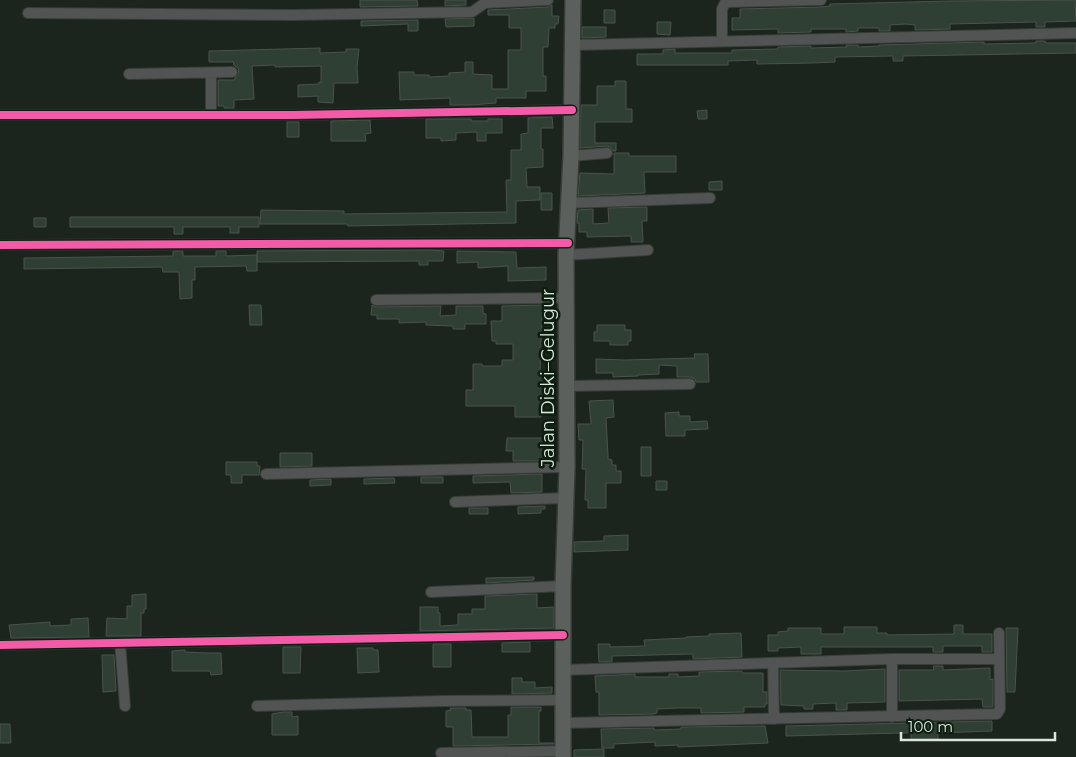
<svg xmlns="http://www.w3.org/2000/svg" width="1076" height="757" viewBox="0 0 1076 757" font-family="Montserrat,sans-serif">
  <style>
    .building { fill: #303f34; stroke: #4a524c }
    .lines { fill: none; stroke-linecap: round; stroke-linejoin: round }
    .minor-casing { stroke: #373e38; stroke-width: 12 }
    .secondary-casing { stroke: #373e38; stroke-width: 18 }
    .minor { stroke: #515452; stroke-width: 10 }
    .secondary { stroke: #5c605c; stroke-width: 15 }
    .cycleway-casing { stroke: #0d1e11; stroke-width: 11 }
    .cycleway { stroke: #f35aa7; stroke-width: 8 }
    .labels { text-anchor: middle; dominant-baseline: central; stroke-width: 5; stroke-linejoin: round; paint-order: stroke }
    .street-label { font-size: 18px; fill: #dae5db; stroke: #0d1e11 }
  </style>
  <rect width="100%" height="100%" fill="#1b241d"/>
  <!-- building -->
  <path class="building" d="M360,0H417L418,6L360,7Z
    M445,0H466V5L445,6Z
    M1075,0L1076,21L1045,22V27H1036V22L950,24V29L915,30V25L906,24L890,25V31H879V28H858V31L846,32V29H811V32L778,33V29L732,30V18H740V9L821,7L830,6V4L950,1Z
    M552,5V16H559L558,24H555V28H549L548,47H543V76H546V91H526V98H496V103L471,105H450V98L400,100L399,72H414V75H429V77L449,76V73L465,72V62H473V74L492,75V89H508V50H521V28H509V15H488V10L548,7Z
    M604,10H615V23H604Z
    M474,18V26L446,27L445,19Z
    M418,20V31H408V24L361,26V21Z
    M657,22H671L670,35L657,34Z
    M582,27H606V37L582,38Z
    M1036,41H1045L1046,43H1076V53L903,56V61H893V56L835,57V62L812,63L757,64V60L728,61V65H637V54H663V50L675,49V53H732V50L778,49V47L811,46V48L847,47L846,45H858V47L879,46V45L984,42V44L1036,43Z
    M320,48V53L346,52V49H359L357,67L358,83H334L333,103L318,102V96L298,97V85L319,84V82L321,83V66L275,67V65L252,66L254,99L234,100V108H224V106H218V80H234L239,71L238,68L234,65L233,62H209V51Z
    M615,81H626V109H632V122H595V143H616V151H613L610,147L607,146L580,148L581,105H597V86H615Z
    M707,110V119H698L697,111Z
    M552,117L553,128H541V149H543V167L526,168L527,187H540V200L516,201V223L348,226L347,224H260L261,210L344,211V214L507,212L506,180H511V150H521V134L528,133V118Z
    M426,119H471L472,121H488V119H502V133H486V141H477V132L456,133V140L441,141V138H426Z
    M370,120L371,133L365,134L366,141H331V121Z
    M287,122H299V137H287Z
    M614,153H629V156H676V172H644L645,193L578,196L580,173L614,174Z
    M722,181V190H709V182Z
    M541,193H552V210H541Z
    M647,207V221H642L643,242H631V236L587,237V232H579V223H577L578,210L593,209V224L609,223L608,208Z
    M70,217H259V227H239V233H230V227H183V234H174V227H70Z
    M34,218H46V227H34Z
    M173,251H183V256H216V251H226V256L257,255V271H247L246,266L195,267V280H192V298L180,299L179,272H163L162,267L24,269V258L173,256Z
    M257,251L431,250L444,251L443,261H428V265H419V261L257,262Z
    M457,251L516,252L517,268L546,267V280L508,281V266L478,268V262L457,263Z
    M249,305H261L262,325H250Z
    M372,305L376,307L441,306L440,316L456,315V306H483V313L486,314V324H465V329H453V326L426,325V322L399,323V319H377V315H371Z
    M546,305L547,312H542L540,373H544L545,384H550V399H542L541,417H515V406H466V390H473V364H482V366H502V360H513V344H496V341H492L491,321H502V306Z
    M597,325H625V330H631V341H628V345H610V341H594V332H597Z
    M694,354H708L709,382H696L695,379L690,377H677V366L659,365V374L638,375V376L613,377V373H596V359L625,360L695,358Z
    M613,400L614,417L606,418L608,455V459L612,460V465H616V471H621V483H606V508H588V500H585L586,469H582L583,440H579L578,424H591L589,401Z
    M679,412V416H690V422L707,421L708,429L685,430V436H666L665,413Z
    M507,438H544V445H553L552,458H541V461H513V451H506Z
    M641,447H651V476H641Z
    M280,453H312V466L280,467Z
    M226,462H257V466H260L259,475H242V483H231V475H226Z
    M542,474V492L511,493L510,482L473,483V476Z
    M421,477H443V483H421Z
    M394,478L395,483L364,484V479Z
    M331,479V485L310,486V480Z
    M656,481H667V490H656Z
    M545,506V509H541V513L518,514V507Z
    M469,508H488V514H469Z
    M628,535V550L574,552V542L604,541V536Z
    M534,577V580L486,583V578Z
    M146,594V609H144V613H141V636H106L107,618L127,619V606H132V595Z
    M537,594V608L554,607V628L420,631V607H438V613H440V626L458,625V614H472V609H485V596Z
    M88,618L89,637L11,638L9,625L50,622V626L71,625V619Z
    M954,625H963V634H992V652H982V646H943V652H933V647H821V654H801V647L778,648V651H768V635H778V632L788,631V628H821V634H844V627H877V633H887V635L954,634Z
    M1006,628H1018L1015,692H1007Z
    M741,633L742,657L693,659V654L612,656V662H599L598,644H610V647L645,646L644,640L686,638V637L709,636V634Z
    M530,642V652H502V643Z
    M433,644H451V667H433Z
    M283,647H301L300,673H283Z
    M357,648H373V650H378L379,672L358,673Z
    M185,650V652L207,653H221L222,674L211,675L210,671H172V651Z
    M102,655H114L116,691L103,692Z
    M933,666H943V670L990,668V680L993,679V707H983L982,699L899,701V670H934Z
    M885,669V702L847,703V710H836V703L813,704V709H804V706L781,705L780,670L845,671Z
    M742,671V673H763V692H767V704H765V707H744V712L701,713V708H677L657,709V713L654,714L599,715V692H596L595,676L635,674V677H669V674H678V677L699,676V672Z
    M512,678H522V682H535V688L552,687V693L512,694Z
    M511,707H541V711H539V743H554V744L453,746V727H446V711L451,710L450,708H466V710H471L472,737H508V715H511Z
    M283,712H292V717L298,716V735H272V714Z
    M992,721V731L938,733V739L911,740V733H901L786,736V726Z
    M0,724H10L11,743H0Z
    M765,726L768,743L678,747V745L655,746V742L634,743L614,744V748H602L601,729L654,728V730L681,729V727Z
    M604,749V757H574V750Z"/>
  <g class="lines">
    <!-- minor casing -->
    <g class="minor-casing">
      <path id="minor" d="M28,13L293,15L472,12L485,3L548,0
        M722,40V9L725,3L729,2L821,0
        M573,45L1076,33
        M211,73V115
        M129,74L232,72
        M0,115H293L572,110
        M571,156L607,153
        M569,203L710,198
        M0,245L568,243
        M566,255L648,250
        M376,300L566,298
        M566,386L690,384
        M266,474L567,467
        M455,502L565,498
        M431,592L563,586
        M120,643L125,706
        M0,645L563,635
        M892,659V717
        M773,663L774,719
        M563,670L892,659H999
        M257,706L444,701L563,700
        M563,723L997,714L1000,709L999,633
        M441,753L563,751"/>
    </g>
    <!-- secondary casing -->
    <g class="secondary-casing">
      <path id="secondary" d="M563,757V586L567,467L566,255L571,156L573,0"/>
    </g>
    <!-- minor -->
    <use href="#minor" class="minor"/>
    <!-- secondary -->
    <use href="#secondary" class="secondary"/>
    <!-- cycleway casing -->
    <g class="cycleway-casing">
      <path id="cycleway" d="M0,115H293L572,110
        M0,245L568,243
        M0,645L563,635"/>
    </g>
    <!-- cycleway -->
    <use href="#cycleway" class="cycleway"/>
  </g>
  <g class="labels">
    <!-- street labels -->
    <g class="street-label">
      <text transform="translate(548 378) rotate(-90)">Jalan Diski–Gelugur</text>
    </g>
  </g>
  <!-- scale -->
  <path d="M901 732v8h154v-8" fill="none" stroke="#dae5db" stroke-width="2.5"/>
  <text x="908" y="732" font-size="15" fill="#dae5db" stroke="#0d1e11" stroke-width="4" paint-order="stroke">100 m</text>
</svg>
